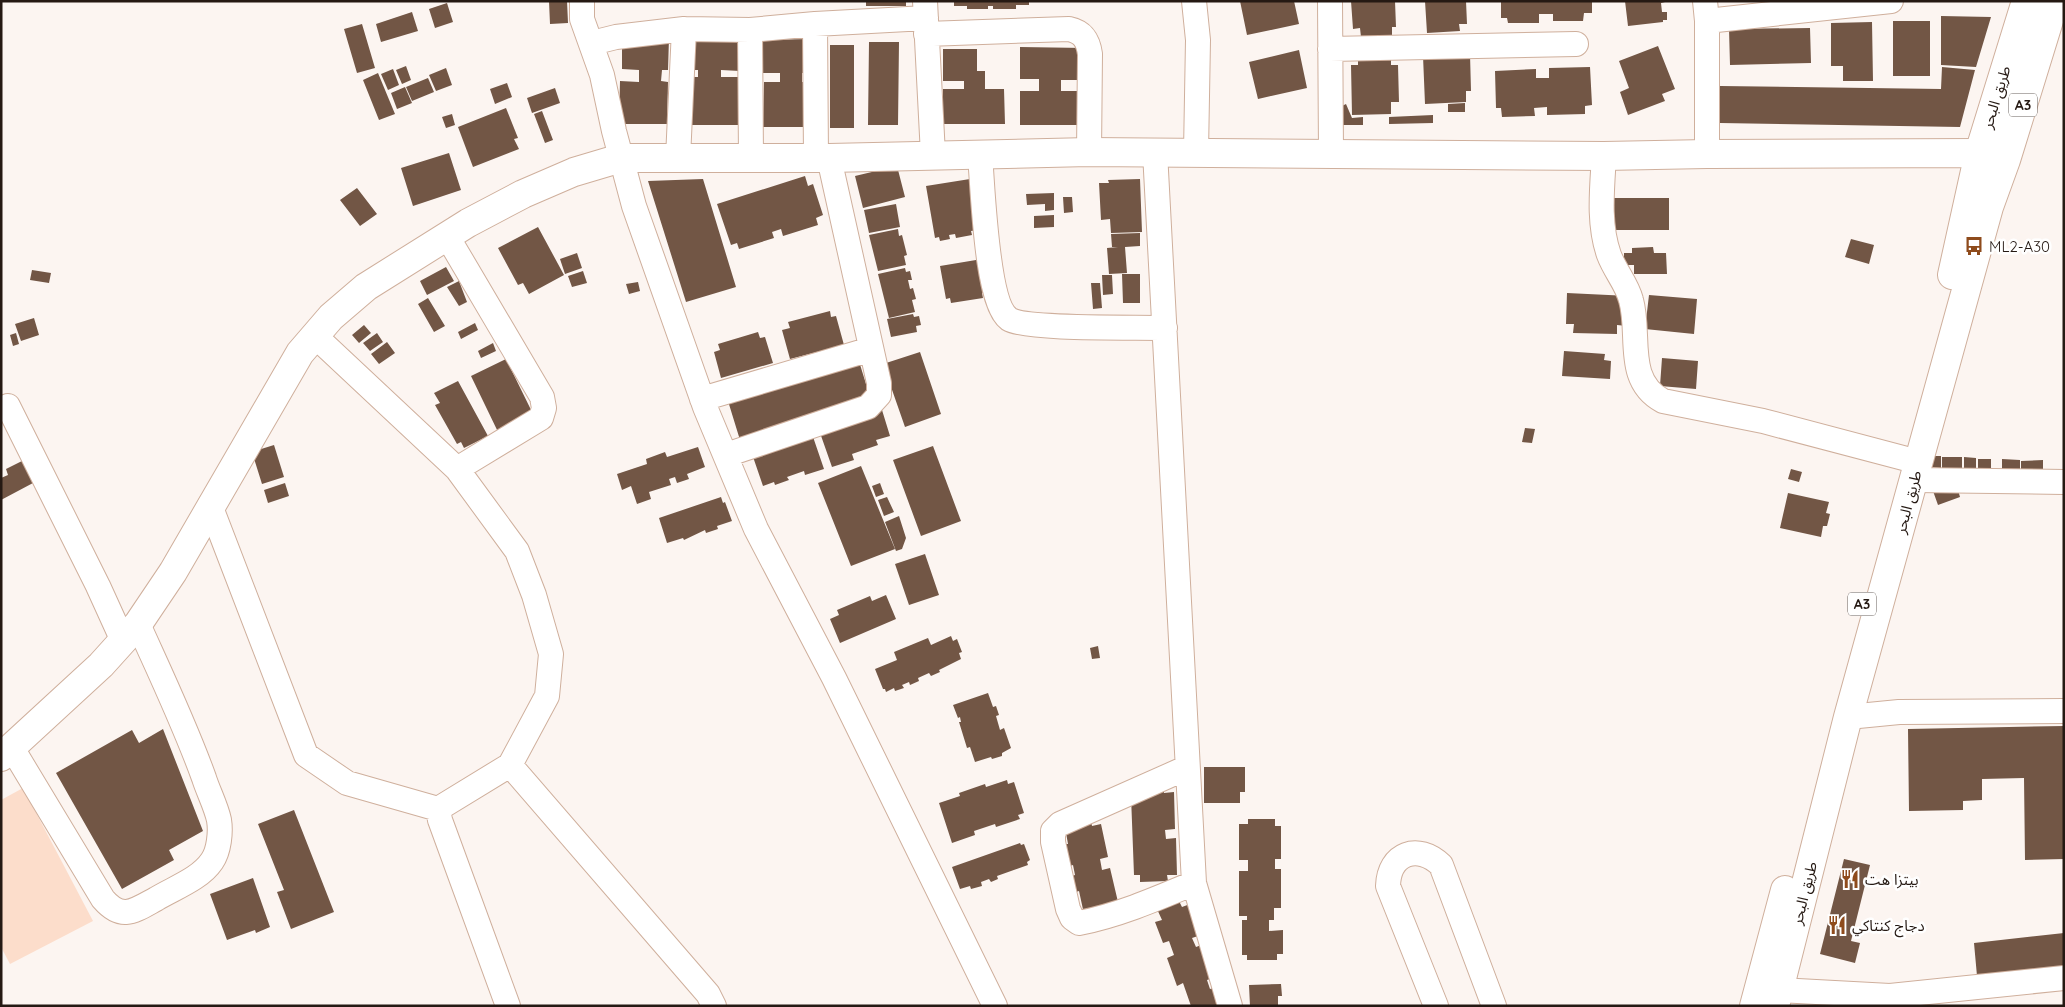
<svg xmlns="http://www.w3.org/2000/svg" width="2065" height="1007" viewBox="0 0 2065 1007" font-family="Quicksand,'Noto Sans Arabic',sans-serif">
  <style>
    .green { fill: #fcddcb }
    .building { fill: #725645 }
    .lines { fill: none; stroke-linecap: round; stroke-linejoin: round }
    .minor-casing { stroke: #cfaf9c; stroke-width: 26 }
    .major-casing { stroke: #cfaf9c; stroke-width: 30 }
    .highway-casing { stroke: #cfaf9c; stroke-width: 30 }
    .minor { stroke: #fff; stroke-width: 24 }
    .major { stroke: #fff; stroke-width: 28 }
    .highway { stroke: #fff; stroke-width: 28 }
    .labels { text-anchor: middle; dominant-baseline: central; stroke-width: 5; stroke-linejoin: round; paint-order: stroke }
    .shield { fill: #fff; stroke: #665e5a; stroke-width: 1 }
    .shield-label { font-size: 14px; font-weight: bold; fill: #251913 }
    .street-label { font-size: 15px; fill: #251913; stroke: #fff }
    .poi-label { font-size: 15px; fill: #251913; stroke: #fff; text-anchor: start }
  </style>
  <rect width="100%" height="100%" fill="#fcf5f1"/>
  <!-- green -->
  <path class="green" d="M23,788L93,921L10,964L1,947V800Z"/>
  <!-- building -->
  <path class="building" d="M549,1H567L568,23L550,24Z
    M866,1H906V6H866Z
    M954,1H1029V5H1016V9H993V6H988V9H967V6H954Z
    M1240,1H1294L1299,24L1247,35Z
    M1351,1H1395L1396,27H1392V35L1361,37L1360,28L1353,29Z
    M1425,1H1466L1467,24H1459L1460,31L1427,33Z
    M1501,1H1592V13H1584L1583,21H1553V14H1539V23H1508L1507,18H1501Z
    M1625,1H1669L1661,3L1662,12H1667V20H1663V22L1628,26Z
    M447,3L453,22L435,28L429,9Z
    M412,12L418,31L381,42L376,24Z
    M1941,16L1991,17L1976,67L1941,65Z
    M1893,21H1930V76H1893Z
    M1872,22L1873,81H1843V66H1831V23Z
    M362,24L375,68L357,73L344,29Z
    M1810,28L1811,63L1730,65L1729,29Z
    M622,38H669L668,70H662L661,81L668,82L667,124H619L620,81L639,82V70L622,69Z
    M690,39L740,40V71L721,70V77H739V125H689L690,77H698V70H690Z
    M809,39V73H802V82H808V127H763L764,82H780V73H763V40Z
    M869,42H899L898,125H868Z
    M830,45H854V128H830Z
    M1658,46L1675,89L1662,94L1665,101L1628,115L1620,92L1629,88L1619,61Z
    M1020,47L1085,48V80H1061V91H1086L1085,125H1020V91H1039V79H1020Z
    M943,49H977V71H985V89H1004L1005,124H943V89H964V81H943Z
    M1299,50L1307,88L1258,99L1249,62Z
    M1470,54L1471,91H1466V102L1425,104L1423,56Z
    M1391,59V65H1398L1399,102H1391V114L1352,115L1351,65H1358V60Z
    M406,66L411,80L402,84L396,70Z
    M1590,67L1592,105L1585,106V114L1547,115V107L1534,108L1535,116L1502,117L1501,108H1496L1495,71L1536,69V78H1549V68Z
    M1942,67L1975,70L1960,127L1720,123V86L1941,89Z
    M446,68L452,85L436,91L429,75Z
    M393,69L399,85L388,90L381,74Z
    M378,73L395,114L379,120L363,80Z
    M428,78L434,92L412,101L406,87Z
    M507,83L512,97L495,104L490,89Z
    M405,87L412,103L397,109L391,93Z
    M555,88L560,103L532,113L527,98Z
    M1465,103V112H1448V104Z
    M1346,104L1352,118L1363,117V125H1343V118L1338,108Z
    M506,108L518,138L514,139L519,149L473,167L458,127Z
    M542,111L553,140L545,143L534,114Z
    M452,114L455,125L446,128L442,117Z
    M1433,115V123L1389,124V117Z
    M449,153L461,190L413,206L401,168Z
    M897,166L905,197L863,208L855,176Z
    M805,176L808,186L813,184L823,215L816,218L818,225L783,236L781,229L772,232L774,238L739,249L737,243L731,245L717,204Z
    M703,179L736,287L686,302L648,181Z
    M970,179L978,230L971,231L972,235L956,238L955,234L949,235L950,239L940,241L939,237L935,238L926,186Z
    M1140,179L1142,232L1111,233L1110,219L1101,220L1099,183H1109L1108,180Z
    M357,188L377,214L360,226L340,200Z
    M1054,193V210L1045,211V204L1027,205L1026,194Z
    M1063,197H1072L1073,212L1064,213Z
    M1608,198H1669V230H1608Z
    M896,204L900,227L869,233L864,210Z
    M1054,215V227L1034,228V216Z
    M538,227L564,275L529,294L523,283L518,285L498,248Z
    M898,229L899,236L902,235L907,255L904,256L906,265L878,271L869,235Z
    M1140,233V246L1125,247L1127,273L1109,274L1107,248L1118,247H1112L1111,234Z
    M1851,239L1874,245L1869,264L1845,257Z
    M1653,247L1654,253H1666L1667,274H1634V265H1624V253H1632V248Z
    M577,253L582,268L565,274L560,259Z
    M982,259L987,292L982,293L983,298L951,303L950,298L946,299L940,266Z
    M446,267L454,281L427,295L420,281Z
    M905,268L906,272L910,271L912,280H908L910,289L913,288L916,299L912,300L915,312L889,318L878,274Z
    M32,270L51,273L49,283L30,280Z
    M583,271L587,283L572,287L568,276Z
    M1122,274H1140V303H1123Z
    M1102,275H1112L1113,294L1103,295Z
    M459,281L467,302L459,306L447,287Z
    M638,282L640,291L629,294L626,284Z
    M1091,283H1100L1102,308L1093,309Z
    M1567,293L1629,296L1627,326L1617,325V334L1573,333L1574,324H1566Z
    M1649,295L1697,299L1694,334L1645,329Z
    M428,298L445,326L434,332L418,304Z
    M830,311L831,317L836,316L844,345L790,359L782,330L790,328L788,322Z
    M913,314L914,317L919,316L921,325L916,326L917,332L891,337L887,319Z
    M34,318L39,335L21,341L15,324Z
    M475,323L478,330L461,339L458,332Z
    M364,325L371,333L359,343L352,335Z
    M758,332L760,338L765,337L773,363L721,378L714,352L720,350L718,344Z
    M16,333L19,344L13,346L10,335Z
    M377,333L383,342L370,351L363,343Z
    M387,342L395,353L379,364L371,354Z
    M493,343L496,351L481,358L478,351Z
    M1564,351L1605,354L1604,360L1611,361L1610,379L1562,376Z
    M920,352L941,414L905,427L883,364Z
    M858,358L870,397L740,440L728,401Z
    M1662,358L1698,361L1696,389L1660,386Z
    M506,359L534,416L499,434L471,376Z
    M458,381L488,436L464,448L461,442L457,444L435,405L440,403L434,393Z
    M882,410L890,436L876,440L878,445L852,454L854,460L832,467L819,430Z
    M1525,428L1535,429L1532,443L1522,442Z
    M811,431L824,469L805,475L804,471L787,477L789,480L775,485L774,482L763,486L751,451Z
    M274,445L284,477L262,484L252,452Z
    M933,446L961,521L921,536L893,460Z
    M698,447L705,467L687,474L689,479L677,483L675,477L669,479L671,485L649,492L651,499L637,504L631,486L622,490L617,474L647,464L646,459L665,452L667,457Z
    M1931,456H1941V468L1930,467Z
    M1942,457H1962V468H1942Z
    M1964,457L1976,458V469L1964,468Z
    M1978,459H1991V469L1978,468Z
    M2002,459L2020,460V470L2002,469Z
    M2043,460V470H2021V461Z
    M22,461L33,483L1,500V478L8,475L6,469Z
    M861,466L895,549L851,566L818,483Z
    M1791,469L1802,472L1799,482L1788,479Z
    M285,483L289,496L268,503L264,490Z
    M880,483L884,494L876,497L872,486Z
    M1956,483L1960,497L1938,505L1933,491Z
    M1788,493L1829,502L1826,513L1830,514L1827,526H1823L1821,537L1780,528Z
    M721,497L723,503L725,502L732,521L717,526L718,529L706,533L705,530L684,540L683,538L667,543L659,518Z
    M887,497L894,512L884,516L878,500Z
    M899,516L906,538L902,549L896,551L885,522Z
    M925,554L939,595L909,605L895,564Z
    M886,595L896,619L840,643L830,619L839,615L837,610L870,596L872,601Z
    M951,636L953,641L957,639L962,652L959,653L961,659L939,670L940,672L931,676L929,673L918,678L919,681L910,685L909,682L902,685L904,688L895,691L894,688L886,692L885,689H883L875,669L897,660L894,652L928,638L931,645Z
    M1098,646L1100,658L1092,659L1090,648Z
    M988,693L993,707L996,706L999,715L996,716L1000,730L1004,728L1011,748L1002,753V756L992,759L991,757L975,762L970,747L967,748L959,722H961L960,717L958,718L953,705Z
    M2064,726V859L2025,860L2024,778L1982,779V800L1963,801V810L1909,811L1908,729Z
    M163,729L203,831L169,850L174,860L122,889L56,773L132,730L139,743Z
    M1204,767H1245V792H1240V803H1204Z
    M1007,780L1008,784L1014,782L1024,813L1018,815L1020,819L996,827L995,824L974,831L975,835L952,843L939,803L960,796L959,793L985,784L986,787Z
    M1164,789V793L1174,792L1175,829L1165,830L1166,839L1176,838L1177,875H1167L1168,881L1140,882V875H1134L1131,796Z
    M294,810L334,912L291,929L277,892L284,890L258,824Z
    M1248,819H1275V826H1281V859H1275V869H1281V908H1274V920H1269V931L1283,930V954H1277V960H1247V955H1242V920H1247V916H1239V871H1248V860H1239V824H1248Z
    M1091,821L1092,826L1101,824L1108,857L1100,859L1102,870L1110,868L1118,902L1084,914L1079,891L1076,892L1072,876L1075,875L1073,865L1070,866L1065,844H1068L1065,827Z
    M1020,843L1021,845L1024,844L1030,860L1027,862L1028,865L997,876L998,879L991,882L989,879L981,882L982,886L971,889L970,886L960,889L952,867Z
    M1844,859L1870,865L1851,941L1860,943L1855,963L1820,954Z
    M253,878L270,927L256,933L255,930L227,940L210,894Z
    M1179,901L1182,907L1190,904L1201,935L1192,938L1196,947L1204,944L1216,977L1207,980L1210,989L1220,986L1227,1006H1191L1183,983L1177,986L1167,958L1174,955L1169,941L1163,943L1155,922L1162,920L1157,909Z
    M2064,933V967L1977,976L1974,943Z
    M1281,984L1282,996H1278V1006H1250L1249,985Z"/>
  <g class="lines">
    <!-- minor casing -->
    <g class="minor-casing">
      <path id="minor" d="M582,1V19L602,75L614,131L634,206L705,407L756,529L834,678L995,1006
        M925,1L933,155
        M1194,1L1198,40L1196,152
        M1330,1L1331,153
        M1705,1L1707,21V154
        M1707,21L1891,1
        M815,24L816,158
        M750,30L751,158
        M926,34L1069,29C1083,32 1088,40 1090,54L1089,152
        M592,43L616,37L684,29L750,30L815,24L926,18
        M1330,49L1576,44
        M1155,152L1194,883L1230,1006
        M980,156C983,187 986,303 1009,319C1026,330 1138,327 1165,328
        M1604,156C1602,189 1598,224 1609,255C1615,271 1627,284 1631,300C1641,335 1624,380 1663,401L1763,421L1907,459
        M678,158L684,29
        M447,236L542,397L544,408L541,418L457,469
        M702,399L871,349
        M8,406L98,586L123,641
        M726,455L868,407L879,395V383L829,158
        M1914,480L2064,482
        M210,505L306,755L347,783L438,809L510,765L547,696L551,654L534,595L517,551L457,469L314,335
        M1848,717L1899,712L2064,711
        M12,748L103,899C122,921 134,911 156,899C174,888 200,879 212,861C219,851 221,832 219,820C216,806 208,791 204,778C185,725 161,675 138,624
        M510,765L708,994L714,1006
        M1186,768L1060,824L1053,831V842L1068,909L1072,918L1079,923C1119,915 1156,899 1194,883
        M438,809L440,820L508,1006
        M1761,986L1779,990L1890,996L2064,978
        M1436,1006L1388,886C1389,853 1418,843 1441,865L1494,1006"/>
    </g>
    <!-- major casing -->
    <g class="major-casing">
      <path id="major" d="M1,757L101,665L138,624L173,572L300,353L331,317L366,287L468,223L523,194L574,172L621,158H829L1089,152L1604,156L1707,154L1979,153L2002,159"/>
    </g>
    <!-- highway casing -->
    <g class="highway-casing">
      <path id="highway" d="M1952,275L1979,153L2026,1
        M1754,1006L1785,890
        M1775,1006L1848,717L1989,207L2006,160L2055,1"/>
    </g>
    <!-- minor -->
    <use href="#minor" class="minor"/>
    <!-- major -->
    <use href="#major" class="major"/>
    <!-- highway -->
    <use href="#highway" class="highway"/>
  </g>
  <!-- icons -->
  <defs>
    <g id="bus-bare" transform="scale(1.5)"><path d="M-5-6H5V4H4V6H2V4H-2V6H-4V4H-5ZM-3.5-4V0h7V-4ZM-3.5 1.2v1.5H-2V1.2ZM2 1.2v1.5H3.5V1.2Z" fill="#8e4b1c" stroke="#fff" stroke-width="2.5" paint-order="stroke"/></g>
    <g id="restaurant-bare" transform="scale(1.5)"><path d="M-5-6h1v4h1v-4h1v4h1v-4h1v5L-1.5 .5V6h-2V.5L-5-1ZM5-6V6H3V1.5H1.5Q1.5-4 5-6Z" fill="#8e4b1c" stroke="#fff" stroke-width="2.5" paint-order="stroke"/></g>
  </defs>
  <g fill-rule="evenodd">
    <use href="#bus-bare" x="1974" y="246"/>
    <use href="#restaurant-bare" x="1850" y="879"/>
    <use href="#restaurant-bare" x="1837" y="925"/>
  </g>
  <g class="labels">
    <!-- shield labels -->
    <g class="shield">
      <rect x="2009" y="93.5" width="28" height="23" rx="4"/>
      <rect x="1848" y="592.5" width="28" height="23" rx="4"/>
    </g>
    <g class="shield-label">
      <text x="2023" y="105">A3</text>
      <text x="1862" y="604">A3</text>
    </g>
    <!-- street labels -->
    <g class="street-label">
      <text transform="translate(1996 97) rotate(-73)">طريق البحر</text>
      <text transform="translate(1908 502) rotate(-75)">طريق البحر</text>
      <text transform="translate(1804 893) rotate(-76)">طريق البحر</text>
    </g>
    <!-- poi labels -->
    <g class="poi-label">
      <text x="1989" y="246">ML2-A30</text>
      <text x="1865" y="879">بيتزا هت</text>
      <text x="1852" y="925">دجاج كنتاكي</text>
    </g>
  </g>
  <!-- border -->
  <rect width="2065" height="1007" fill="none" stroke="#251913" stroke-width="5"/>
</svg>
